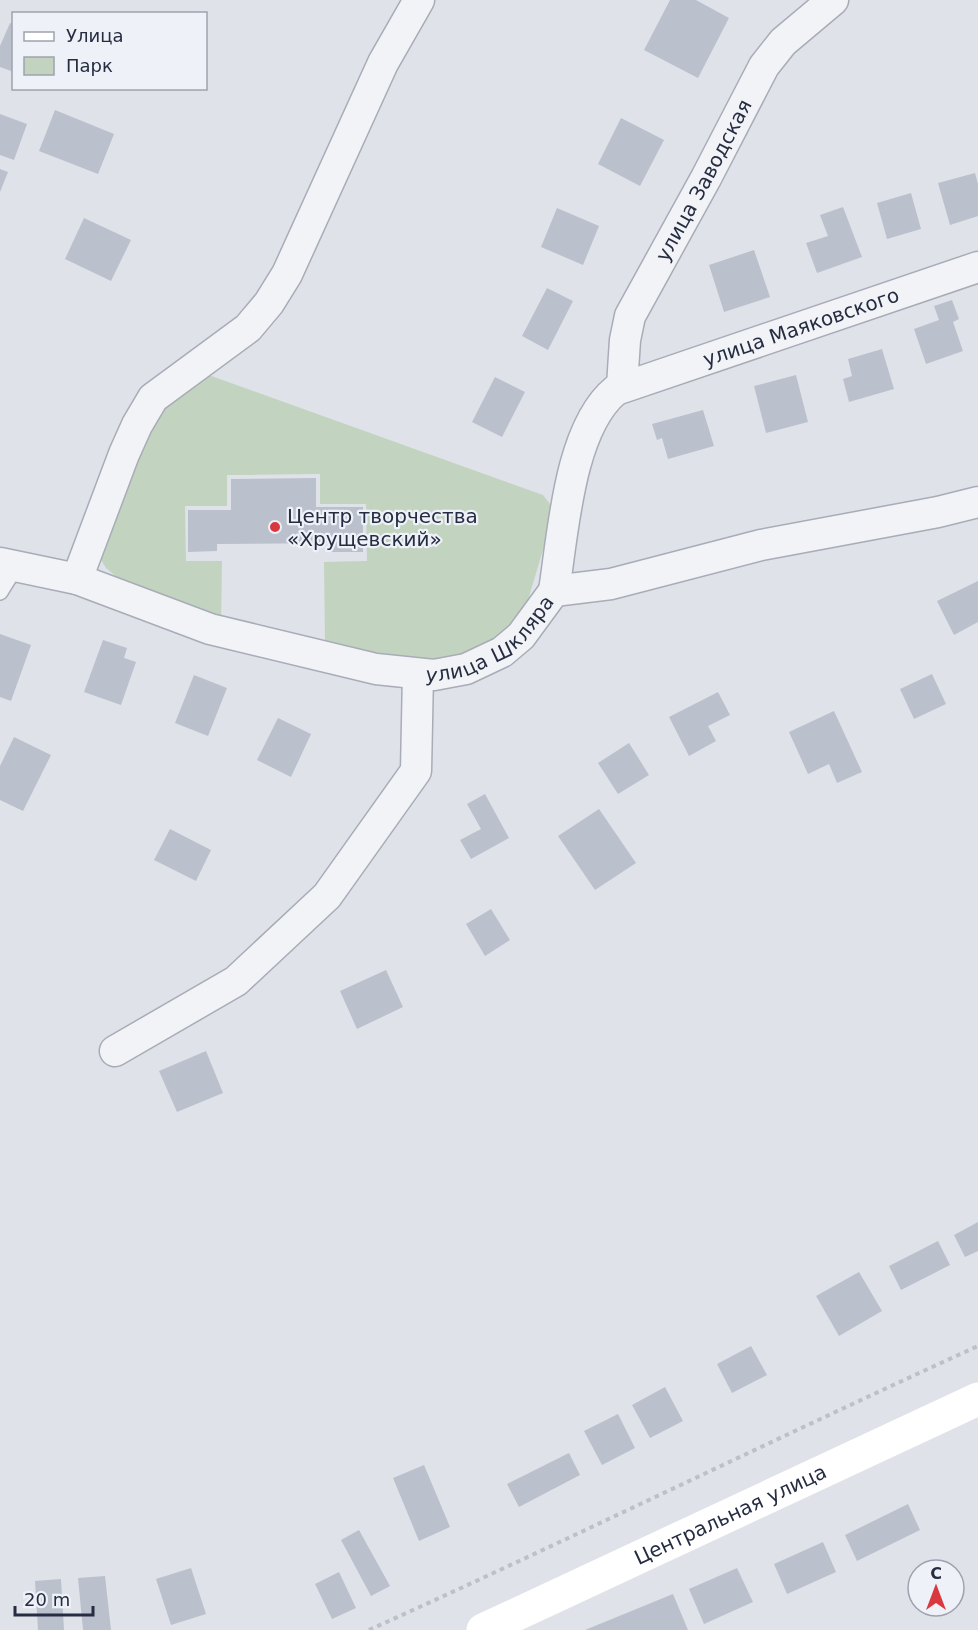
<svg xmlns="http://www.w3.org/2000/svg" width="978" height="1630" viewBox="0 0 978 1630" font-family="'DejaVu Sans',sans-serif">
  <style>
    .green { fill: #c2d4bf }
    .building { fill: #bbc0cd }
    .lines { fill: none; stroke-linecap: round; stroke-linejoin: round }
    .service-casing { stroke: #a8acb7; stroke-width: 18 }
    .minor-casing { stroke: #a8acb7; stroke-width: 33 }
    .path { stroke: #bdc0c8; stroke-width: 4; stroke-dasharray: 4.5 4.5; stroke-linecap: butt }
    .service { stroke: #f2f3f7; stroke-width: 15 }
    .minor { stroke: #f2f3f7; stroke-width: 30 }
    .secondary { stroke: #fff; stroke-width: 33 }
    .poi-dot { fill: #d9393e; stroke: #eef1f7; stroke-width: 2 }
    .labels { text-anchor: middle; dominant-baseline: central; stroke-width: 4.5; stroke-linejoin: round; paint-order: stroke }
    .street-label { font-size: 20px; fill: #262d42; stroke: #eef1f7 }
    .poi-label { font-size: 20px; fill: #262d42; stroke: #eef1f7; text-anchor: start }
  </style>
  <rect width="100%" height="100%" fill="#dfe2e9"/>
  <!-- green -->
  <path class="green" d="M203,373L543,495L550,504L554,513L528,600L499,637L471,655L422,663L325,643L324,562L367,561L366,504H320V474L227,475V506H185L186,561H222L221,621L119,579L106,568L101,560L150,420Z"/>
  <!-- building -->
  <path class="building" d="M670,0H696L729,18L698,78L644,50Z
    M10,23L14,24V72L0,67V46Z
    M55,110L114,134L98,174L39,151Z
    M0,114L27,124L14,160L0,155Z
    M621,118L664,140L640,186L598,164Z
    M0,169L8,172L0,192Z
    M975,173L978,184V216L950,225L938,183Z
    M911,193L921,229L887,239L877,203Z
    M843,207L862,257L817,273L806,243L828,236L820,215Z
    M557,208L599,226L583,265L541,247Z
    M84,218L131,240L111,281L65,259Z
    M754,250L770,297L724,312L709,265Z
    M547,288L573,301L548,350L522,336Z
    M952,300L959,319L953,322L963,351L926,364L914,329L939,320L934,306Z
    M882,349L894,389L849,402L843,379L852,376L848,359Z
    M796,375L808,422L766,433L754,386Z
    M495,377L525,392L502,437L472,422Z
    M703,410L714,446L668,459L662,438L657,440L652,424Z
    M316,478V507H363V552H329L328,543L217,544V551L188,552V510H231V479Z
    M978,581V622L954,635L937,601Z
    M0,634L31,645L11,701L0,697Z
    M103,640L127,648L124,658L136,662L121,705L84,692Z
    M932,674L946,704L914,719L900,689Z
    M194,675L227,688L208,736L175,723Z
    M718,692L730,715L708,726L716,741L689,756L669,717Z
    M834,711L862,772L837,783L829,764L808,774L789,732Z
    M278,718L311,734L291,777L257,760Z
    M14,737L51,755L23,811L0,800V766Z
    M629,743L649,775L618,794L598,763Z
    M485,794L509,838L471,859L460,840L481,829L467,804Z
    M599,809L636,863L595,890L558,836Z
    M170,829L211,850L196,881L154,860Z
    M491,909L510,940L485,956L466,924Z
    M386,970L403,1007L357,1029L340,991Z
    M206,1051L223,1093L177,1112L159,1071Z
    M978,1222V1251L965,1257L954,1235Z
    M938,1241L950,1265L901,1290L889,1266Z
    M859,1272L882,1311L839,1336L816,1296Z
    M751,1346L767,1375L732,1393L717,1364Z
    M665,1387L683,1421L650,1438L632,1405Z
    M618,1414L635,1448L602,1465L584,1431Z
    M569,1453L580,1475L519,1507L507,1484Z
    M424,1465L450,1527L419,1541L393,1478Z
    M908,1504L920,1530L857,1561L845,1535Z
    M359,1530L390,1586L371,1596L341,1540Z
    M823,1542L836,1572L787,1594L774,1564Z
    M191,1568L206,1614L171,1625L156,1579Z
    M737,1568L753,1602L704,1624L689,1589Z
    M339,1572L356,1608L332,1619L315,1584Z
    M105,1576L111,1630H83L78,1578Z
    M61,1579L64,1630H38L35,1581Z
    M673,1594L688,1630H585Z"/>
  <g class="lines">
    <!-- service casing -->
    <g class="service-casing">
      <path id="service" d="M0,592L16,566"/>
    </g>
    <!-- minor casing -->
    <g class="minor-casing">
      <g id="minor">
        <path id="s1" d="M622,386L625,340L630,316L706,178L764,66L783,42L833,0"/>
        <path id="s2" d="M0,563L77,579L210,629L376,669L434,675L466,669L502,652L521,636L554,591L611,584L761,545L938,512L978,502"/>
        <path d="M77,579L124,454L137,425L153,398L248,328L269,303L287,274L383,63L419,0"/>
        <path id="s3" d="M554,591C563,534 569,428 616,390L978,267"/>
        <path d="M115,1051L236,981L327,896L416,771L418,674"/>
      </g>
    </g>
    <!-- path -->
    <path class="path" d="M369,1630C573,1538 774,1439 978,1346"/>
    <!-- service -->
    <use href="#service" class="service"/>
    <!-- minor -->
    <use href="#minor" class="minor"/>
    <!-- secondary -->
    <path class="secondary" id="s4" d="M483,1630L978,1399"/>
  </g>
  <!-- markers -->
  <circle class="poi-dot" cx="275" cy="527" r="6"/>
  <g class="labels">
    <!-- street labels -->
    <g class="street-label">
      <text stroke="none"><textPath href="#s1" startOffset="225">улица Заводская</textPath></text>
      <text stroke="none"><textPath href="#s3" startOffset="410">улица Маяковского</textPath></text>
      <text stroke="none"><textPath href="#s2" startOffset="518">улица Шкляра</textPath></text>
      <text stroke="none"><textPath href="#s4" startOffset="273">Центральная улица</textPath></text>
    </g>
    <!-- poi labels -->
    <g class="poi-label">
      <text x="287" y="516">Центр творчества<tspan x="287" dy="23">«Хрущевский»</tspan></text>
    </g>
  </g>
  <!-- legend -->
  <rect x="12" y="12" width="195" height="78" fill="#eef1f7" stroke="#9ea3af" stroke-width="1.5"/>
  <rect x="24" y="32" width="30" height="9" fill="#ffffff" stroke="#9ea3af" stroke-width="1.5"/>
  <text x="66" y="42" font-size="18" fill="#262d42">Улица</text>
  <rect x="24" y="57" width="30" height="18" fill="#c2d4bf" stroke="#9ea3af" stroke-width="1.5"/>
  <text x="66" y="72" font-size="18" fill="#262d42">Парк</text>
  <!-- north arrow -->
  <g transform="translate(936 1588)"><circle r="28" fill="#eef1f7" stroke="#9ea3af" stroke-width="1.5"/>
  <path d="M0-4.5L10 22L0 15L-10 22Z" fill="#d9393e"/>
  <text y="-9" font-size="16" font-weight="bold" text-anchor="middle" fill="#262d42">С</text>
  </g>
  <!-- scale -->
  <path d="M15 1606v9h78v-9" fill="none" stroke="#262d42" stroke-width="3"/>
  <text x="24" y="1606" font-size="18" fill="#262d42" stroke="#eef1f7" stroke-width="4.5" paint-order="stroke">20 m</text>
</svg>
